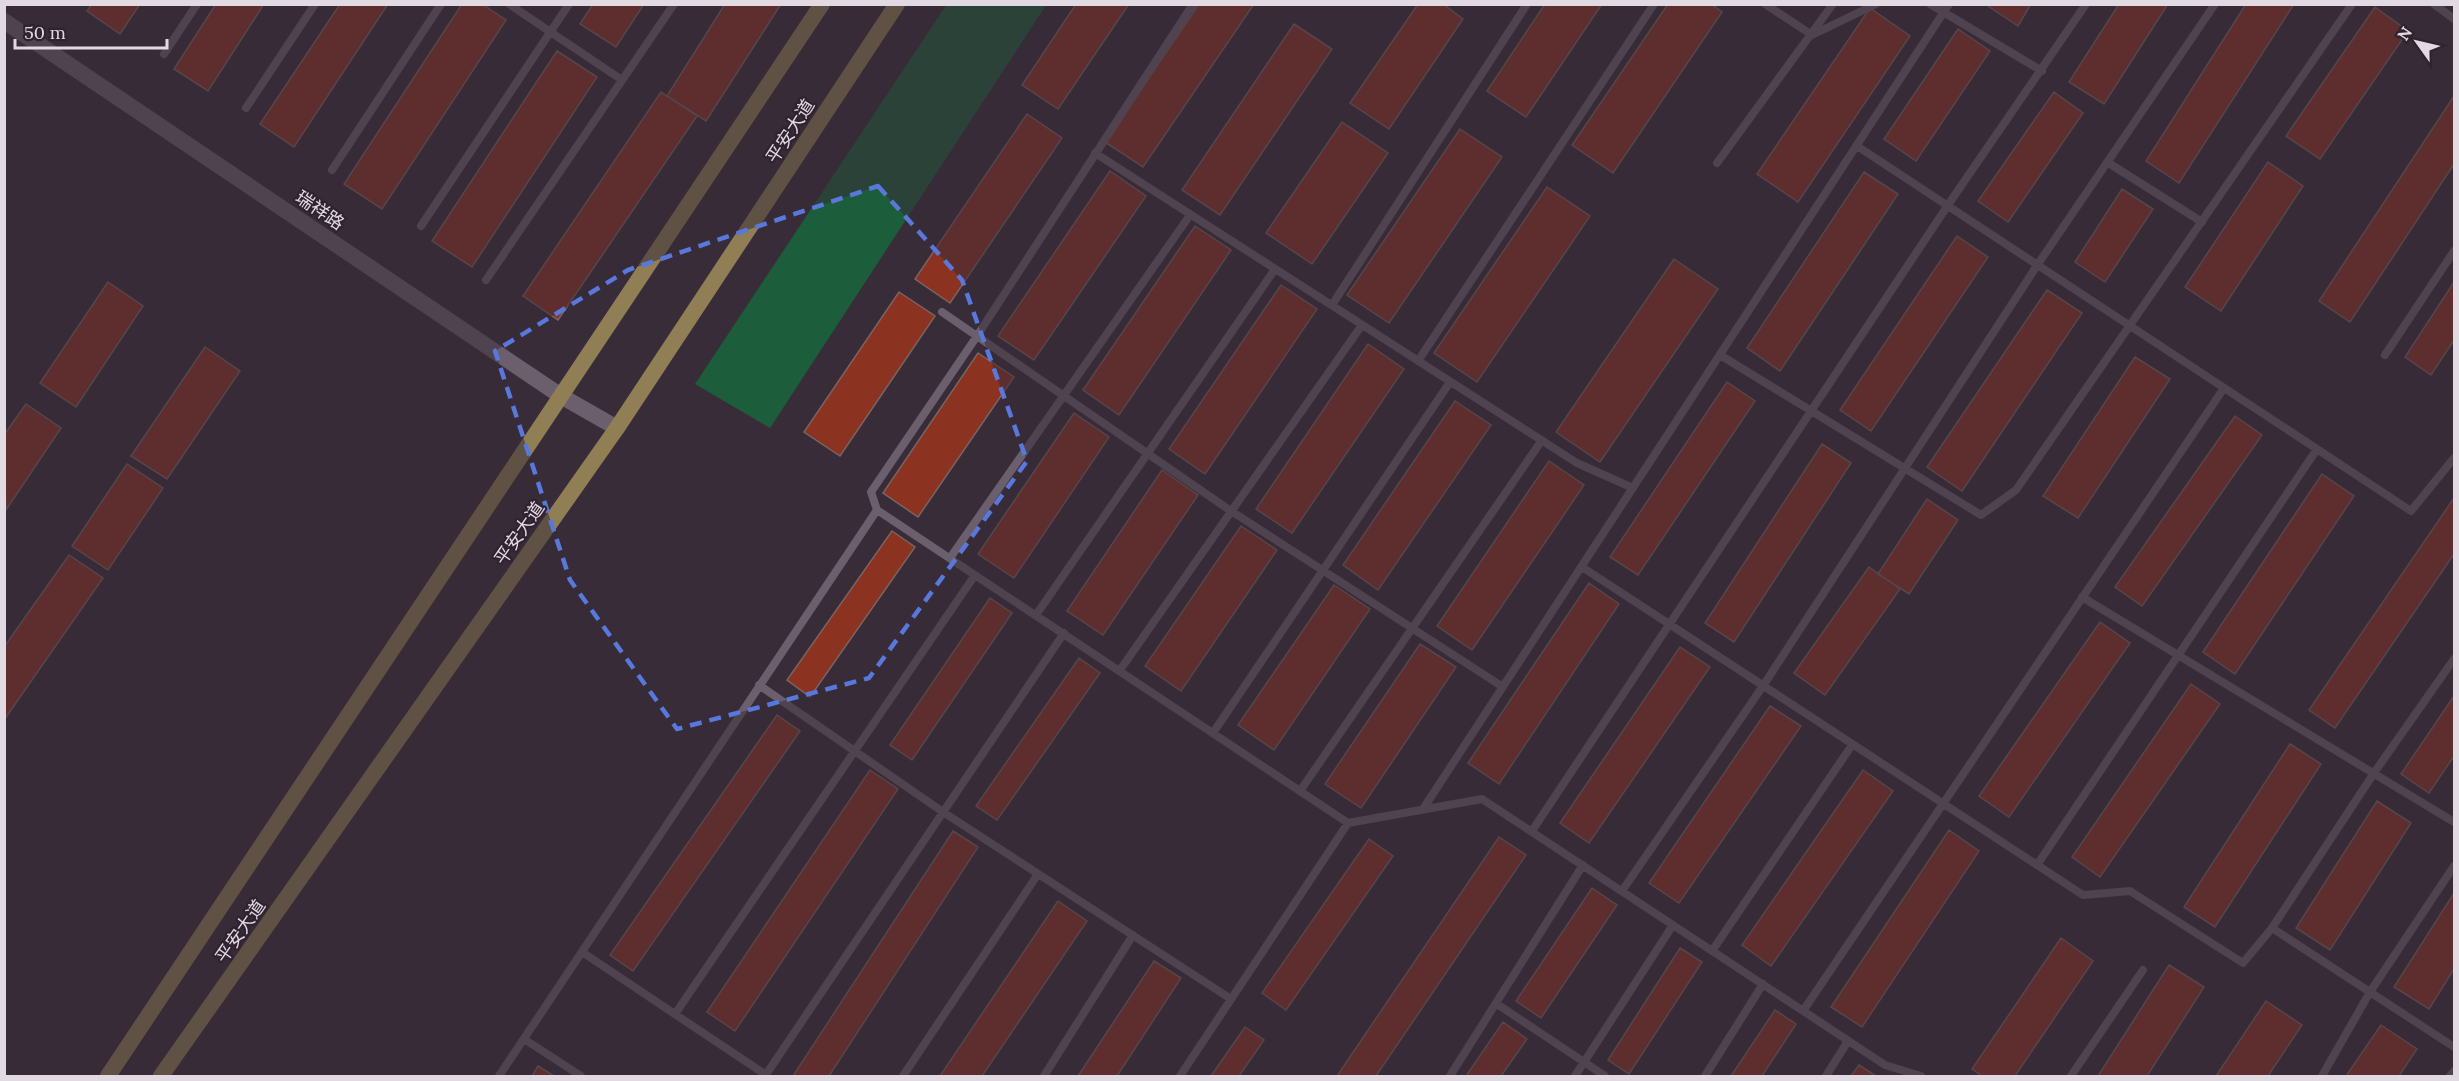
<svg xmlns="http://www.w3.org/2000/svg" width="2459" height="1081" viewBox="0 0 2459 1081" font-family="Lora,'Noto Sans SC',serif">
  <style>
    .green { fill: #1c5e3b }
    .building { fill: #8b3220; stroke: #7a6560; stroke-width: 1.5 }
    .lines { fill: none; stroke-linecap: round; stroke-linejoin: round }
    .service { stroke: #6c5f6d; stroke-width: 8 }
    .tertiary { stroke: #6c5f6d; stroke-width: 16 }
    .primary { stroke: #907f55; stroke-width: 16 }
    .marked { fill: none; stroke: #5878db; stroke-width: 4.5; stroke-dasharray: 12 8; stroke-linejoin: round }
    .labels { text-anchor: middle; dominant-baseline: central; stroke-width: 4.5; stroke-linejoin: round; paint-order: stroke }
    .street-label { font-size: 18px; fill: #e2dae2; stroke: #2f232f }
  </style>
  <rect width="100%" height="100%" fill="#392c39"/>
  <!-- green -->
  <path class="green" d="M947,4L1046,5L770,428L695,384Z"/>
  <!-- building -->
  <path class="building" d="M92,4H140L120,34L87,11Z
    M216,4H264L208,91L174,69Z
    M340,4H388L294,147L260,124Z
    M462,4H482L506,20L382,209L344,184Z
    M593,4H644L616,47L580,24Z
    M725,4H781L706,121L667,96Z
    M1076,4H1129L1058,109L1022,85Z
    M1199,4H1254L1143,167L1105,142Z
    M1418,4H1443L1463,19L1389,129L1350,103Z
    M1545,4H1602L1526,117L1487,91Z
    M1668,4H1711L1722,12L1613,173L1572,145Z
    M1985,4H2031L2018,26Z
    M2119,4H2168L2104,104L2069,82Z
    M2246,4H2294L2179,183L2146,161Z
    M2375,7L2408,31L2320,159L2286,136Z
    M1870,8L1910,36L1798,202L1757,174Z
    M1294,24L1332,49L1220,215L1182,190Z
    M1958,29L1990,51L1916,161L1884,139Z
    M557,51L597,77L472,267L432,241Z
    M661,92L697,116L558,320L523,296Z
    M2054,92L2083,113L2008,222L1978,201Z
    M2454,96V164L2350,322L2319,301Z
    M1027,114L1062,138L950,303L915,279Z
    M1342,122L1388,153L1312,264L1266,233Z
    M1460,129L1502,157L1389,323L1347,295Z
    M2268,162L2303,186L2221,311L2185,287Z
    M1110,171L1146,196L1034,360L998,336Z
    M1864,172L1898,194L1780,371L1747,348Z
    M1547,187L1590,216L1477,382L1434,353Z
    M2122,189L2153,209L2105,282L2075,262Z
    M1195,226L1231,250L1119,415L1083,390Z
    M1957,236L1988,257L1871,431L1840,410Z
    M1674,259L1718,289L1600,462L1556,432Z
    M108,282L143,306L76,407L40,383Z
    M2454,282V340L2431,375L2405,357Z
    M1281,285L1317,309L1205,474L1169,449Z
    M2047,290L2082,313L1962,491L1927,467Z
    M899,292L935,316L840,456L804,432Z
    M1368,344L1404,369L1292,533L1256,509Z
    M205,347L240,371L167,479L131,456Z
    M978,353L1014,377L918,517L883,493Z
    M2135,357L2170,379L2078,518L2043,496Z
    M1727,382L1755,401L1638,575L1610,557Z
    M1455,401L1491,425L1378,590L1343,565Z
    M26,404L61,428L6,510L4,435Z
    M1074,413L1109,437L1014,578L978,554Z
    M2235,416L2262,435L2142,606L2115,587Z
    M1822,444L1851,463L1734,642L1705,623Z
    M1549,461L1584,485L1472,650L1437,626Z
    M127,464L163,488L108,570L72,546Z
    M1162,470L1198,495L1103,635L1067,611Z
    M2322,474L2354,496L2235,674L2203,652Z
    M2454,498V554L2335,728L2309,710Z
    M1927,499L1958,520L1909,594L1878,574Z
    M1241,526L1277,550L1181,691L1145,666Z
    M892,531L915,547L810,697L787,680Z
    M69,555L103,578L4,720V647Z
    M1869,567L1900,589L1825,695L1794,673Z
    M1589,583L1619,604L1499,784L1468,763Z
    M1334,585L1370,609L1274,750L1238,725Z
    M990,598L1012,613L912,760L890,745Z
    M2100,622L2130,643L2009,817L1979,796Z
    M1420,644L1456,667L1361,808L1325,784Z
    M1680,647L1710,667L1589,843L1560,823Z
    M1079,658L1100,673L997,820L976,806Z
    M2191,684L2220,704L2100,877L2072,857Z
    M2454,696V756L2429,793L2401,774Z
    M1770,706L1801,726L1679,903L1649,883Z
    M777,715L800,731L633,971L610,955Z
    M2290,744L2321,764L2215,927L2184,907Z
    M870,770L898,789L735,1031L707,1012Z
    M1863,770L1893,791L1771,966L1742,945Z
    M2377,801L2411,823L2330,950L2296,928Z
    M1949,830L1979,851L1862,1027L1831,1007Z
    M953,831L978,847L829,1076H793Z
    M1499,837L1526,855L1376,1076H1337Z
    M1369,839L1393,856L1286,1010L1262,993Z
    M1592,888L1617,905L1541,1018L1516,1001Z
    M2454,893V969L2429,1009L2394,987Z
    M1058,901L1087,921L982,1076H940Z
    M2061,938L2093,961L2015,1076H1982L1972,1069Z
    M1680,948L1702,962L1629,1074L1608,1060Z
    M1154,961L1181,978L1117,1076H1078Z
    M2169,965L2204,987L2147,1076H2098Z
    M2266,1001L2302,1025L2268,1076H2216Z
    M1775,1010L1796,1024L1762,1076H1731Z
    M1503,1022L1527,1039L1501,1076H1466Z
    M2381,1025L2417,1049L2399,1076H2346Z
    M1245,1027L1264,1040L1239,1076H1211Z
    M1859,1065L1876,1076H1851Z
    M538,1066L554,1076H532Z"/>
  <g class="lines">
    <!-- service -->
    <path class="service" d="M509,4L622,80
      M1765,4L1812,35L1876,4
      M1930,4L2042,71
      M2434,4L2454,19
      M164,54L197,4
      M246,108L315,4
      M1857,146L2411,511L2454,458
      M1095,153L1577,463L1633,488
      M2107,162L2202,222
      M1717,163L1833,4
      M332,170L441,4
      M421,226L569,4
      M486,280L674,4
      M1332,305L1527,4
      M942,312L1231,511L1503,687
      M1720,355L1981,515L2016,490L2352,4
      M2385,355L2454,251
      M1418,361L1654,4
      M877,510L871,492L977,336L1193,4
      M950,558L1190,215
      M1582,567L2083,895L2130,891L2243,963L2272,928L2454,1047
      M2082,597L2454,822
      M1036,615L1275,269
      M1120,670L1362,325
      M759,685L943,812L1231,999
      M1213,733L1450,382
      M1300,791L1542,440
      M1423,809L1949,4
      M1532,831L1948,205L2086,4
      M2037,865L2317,449
      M1622,891L1763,686L2038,264L2215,4
      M2272,928L2374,773L2454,659
      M1712,951L1852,745
      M582,952L766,1075
      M1497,1004L1605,1076
      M1803,1011L2224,388
      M675,1014L975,575
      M524,1039L581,1076
      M499,1076L877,510L1348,823L1482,799L1885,1065L1921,1076
      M765,1076L1064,633
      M903,1076L1038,874
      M1044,1076L1133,935
      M1180,1076L1348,823
      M1450,1076L1583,865
      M1575,1076L1673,925
      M1705,1076L1763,984
      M1826,1076L1848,1041
      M2071,1076L2143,970
      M2322,1076L2370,992L2454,866
      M2450,1076L2454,1071"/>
    <!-- tertiary -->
    <path class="tertiary" d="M4,21L561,396L617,428"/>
    <!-- primary -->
    <path class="primary" d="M108,1076L822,4
      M161,1076L617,428L897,4"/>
  </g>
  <!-- marked area -->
  <path d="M0 0H2459V1081H0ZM878,186L962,280L1027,461L869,678L677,729L570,580L495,351L628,270Z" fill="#392c39" fill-opacity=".55" fill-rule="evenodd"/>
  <path class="marked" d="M878,186L962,280L1027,461L869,678L677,729L570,580L495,351L628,270Z"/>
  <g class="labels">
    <!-- street labels -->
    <g class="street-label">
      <text transform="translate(790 131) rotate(-57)">平安大道</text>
      <text transform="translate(320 210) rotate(34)">瑞祥路</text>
      <text transform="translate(519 533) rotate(-55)">平安大道</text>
      <text transform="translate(240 931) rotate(-55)">平安大道</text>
    </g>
  </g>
  <!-- border -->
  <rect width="2459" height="1081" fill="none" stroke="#e2dae2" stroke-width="12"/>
  <!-- north arrow -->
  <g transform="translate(2417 42) rotate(304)" stroke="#2f232f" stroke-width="4.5" paint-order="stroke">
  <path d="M0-4.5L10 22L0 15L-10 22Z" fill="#e2dae2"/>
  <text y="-9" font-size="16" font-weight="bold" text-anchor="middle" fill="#e2dae2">N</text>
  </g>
  <!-- scale -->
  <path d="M15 39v9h152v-9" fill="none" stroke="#e2dae2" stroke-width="3"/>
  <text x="24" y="39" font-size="18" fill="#e2dae2" stroke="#2f232f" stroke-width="4.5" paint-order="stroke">50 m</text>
</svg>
